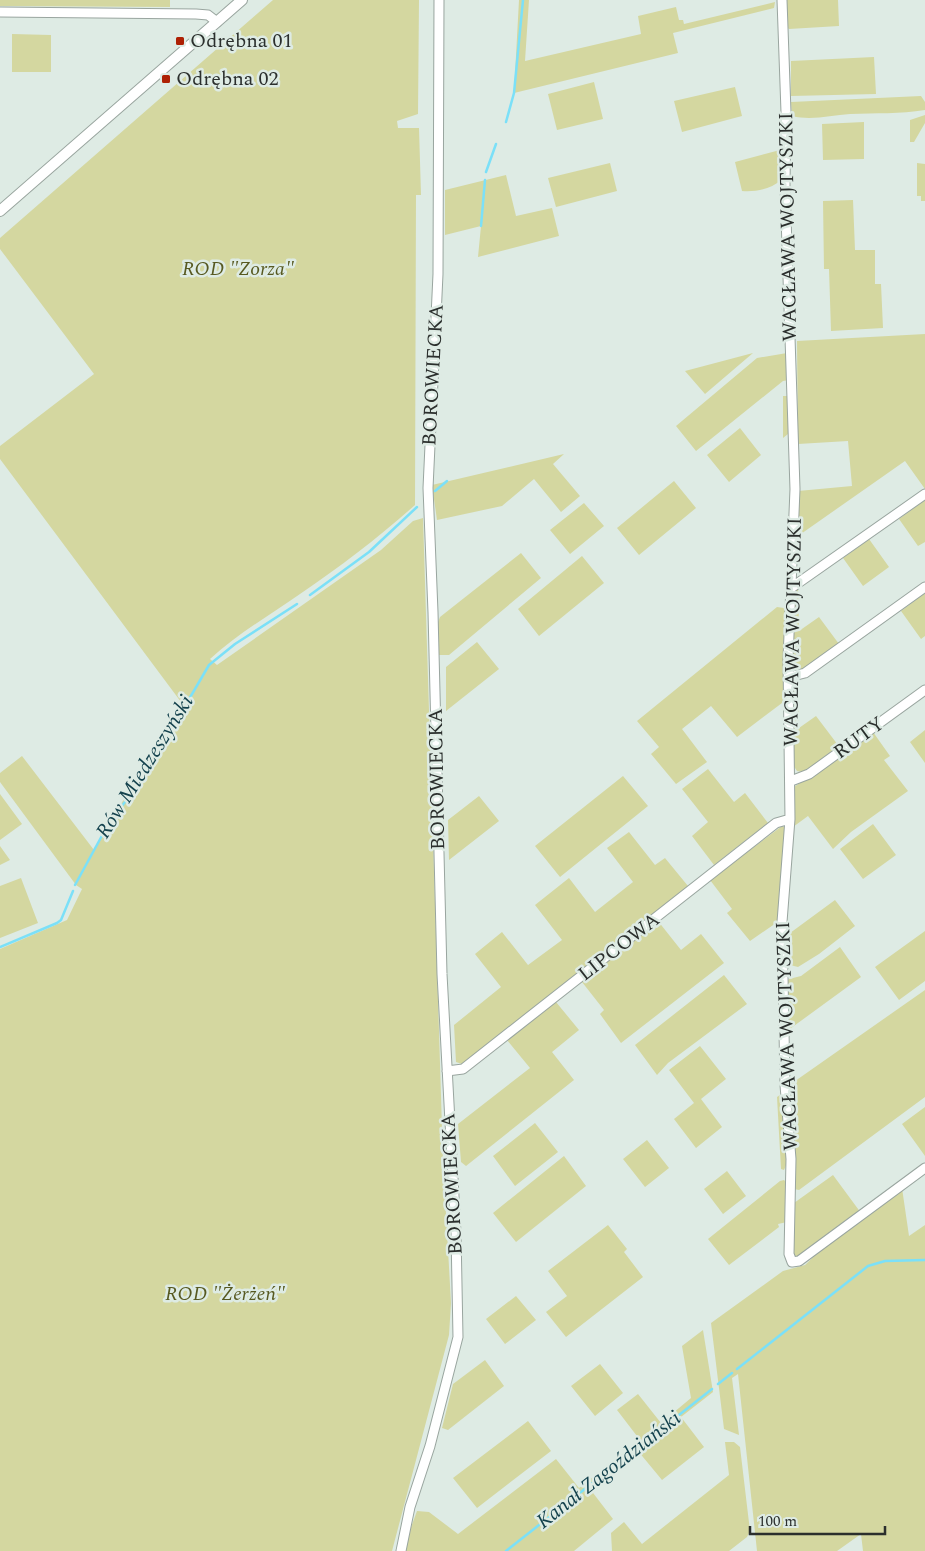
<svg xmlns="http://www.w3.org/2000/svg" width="925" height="1551" viewBox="0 0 925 1551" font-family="Spectral,serif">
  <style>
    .green { fill: #d4d7a0 }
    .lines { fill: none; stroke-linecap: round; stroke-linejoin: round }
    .stream { stroke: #7be0f8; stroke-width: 2.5 }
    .minor-casing { stroke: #99a59f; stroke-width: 11 }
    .tertiary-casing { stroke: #99a59f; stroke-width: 12 }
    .minor { stroke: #fff; stroke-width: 9 }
    .tertiary { stroke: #fff; stroke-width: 10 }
    .poi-dot { fill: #ae2004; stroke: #deebe4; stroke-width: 2 }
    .labels { text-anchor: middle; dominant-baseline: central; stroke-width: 5; stroke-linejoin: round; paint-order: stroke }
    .poi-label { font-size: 20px; fill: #2b2f2d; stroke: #deebe4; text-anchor: start }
    .street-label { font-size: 20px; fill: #2b2f2d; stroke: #deebe4 }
    .park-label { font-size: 20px; font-style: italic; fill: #575920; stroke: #deebe4 }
    .water-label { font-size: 21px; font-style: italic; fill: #14424d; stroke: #deebe4 }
  </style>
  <rect width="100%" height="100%" fill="#deebe4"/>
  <!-- green -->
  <path class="green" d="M0,0H170V7L0,6Z
    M273,0H419L418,114L397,121L398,128H419L421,195H416L415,505C379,537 340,567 300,594C270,615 237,634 210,659L217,665L381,550L413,521L423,518L443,1160L451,1303L449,1335L392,1551H0V949L67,920L82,889L76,885L0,782V773L22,756L94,850L181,702L0,459V446L94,374L0,249V238Z
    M519,0H529L525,61L641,34L638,16L676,7L679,20H683L684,24L775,2L774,8L673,33L678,53L514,93Z
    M787,0H838L839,26L789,29L787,27Z
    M12,34L51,35V72H12Z
    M874,57L876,94L791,96V61Z
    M594,82L603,119L557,130L548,94Z
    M735,87L742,116L682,132L674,101Z
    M921,96L925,102V110C900,114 876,113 850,114C831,115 812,121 792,116L791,102Z
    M925,115V123L914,142H910V120Z
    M864,122V159L823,160L822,124Z
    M780,150L781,180C771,189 756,192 742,191L735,162Z
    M610,163L617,191L556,207L548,178Z
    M917,163L925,164V201H921V196H917Z
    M506,175L516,216L552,208L559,236L478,257L481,226L445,235V190Z
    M853,200L855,250H875V284H881L883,328L831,331L829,269H824L823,201Z
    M925,334V489L905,461L798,536V491L852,486L848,441L798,444L797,341Z
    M753,353L705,394L685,371Z
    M787,353L789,380L783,381L696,451L676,426L757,358Z
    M783,396H789L788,434L783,438Z
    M740,428L761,455L729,482L707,455Z
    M564,454L553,464L580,496L561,512L534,479L502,506L437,520L432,485Z
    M674,481L696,508L639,555L617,528Z
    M925,500V542L918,546L899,519Z
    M584,503L604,526L570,554L550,530Z
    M869,539L889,567L863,586L843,558Z
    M521,553L541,578L449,655H438L437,625L440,617Z
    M582,556L604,583L539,636L518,609Z
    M798,588L799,631L819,617L839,644L802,671L792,665L794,594Z
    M925,593V636L921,639L901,611Z
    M777,607L784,608L786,616L785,694L782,703L737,737L711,706L682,729L707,762L676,784L651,754L659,747L637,721Z
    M477,642L499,669L446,711V667Z
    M799,685V728L816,716L841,749C829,758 812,775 797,771L793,765V686Z
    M925,730V763L910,742Z
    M873,732L890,756L884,760L908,791L851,832L833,849L808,816L793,827L794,787Z
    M708,769L734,802L745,793L768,823L714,865L692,836L708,822L682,789Z
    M623,776L648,806L560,877L535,846Z
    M0,794L22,824L0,840Z
    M479,796L499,821L449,860L448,820Z
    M873,824L896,855L863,879L840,849Z
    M782,826L786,828L779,921L750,941L727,913L732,909L710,880Z
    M629,832L655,865L665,858L688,886L462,1064L456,1062L454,1025L501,987L475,954L502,932L528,965L562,940L535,905L569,878L595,912L633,882L607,848Z
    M0,846L10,860L0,865Z
    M21,878L38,923L0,938V886Z
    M835,900L855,926L819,954L798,967L790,965L785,959L786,936Z
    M658,921L681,950L701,934L724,963L621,1043L600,1014L604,1010L582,982Z
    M925,931V981L899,1000L875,967Z
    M840,947L861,977L787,1031L784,984L789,979L801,976Z
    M724,975L747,1004L668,1063L657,1075L635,1045Z
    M925,990V1097L799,1190L794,1189L788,1086Z
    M556,1002L579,1030L552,1052L574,1080L466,1166L461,1162L458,1124L530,1068L507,1040Z
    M700,1046L726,1079L701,1099L722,1127L696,1148L674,1119L694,1103L669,1070Z
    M780,1095L782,1096C785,1114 793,1154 784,1170L781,1169L777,1097Z
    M925,1107V1156L902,1124Z
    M535,1123L558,1152L515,1186L493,1156Z
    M647,1140L669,1168L645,1187L623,1159Z
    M564,1156L586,1186L516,1242L493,1213Z
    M727,1171L746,1196L723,1214L704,1189Z
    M833,1175L861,1213L797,1257L794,1256L792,1252L794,1203Z
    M784,1180L787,1183V1222L778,1224L779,1227L729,1265L708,1239L780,1181Z
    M902,1188L909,1236L925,1225V1551H863L861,1534L837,1551H757L738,1374L732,1378L739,1435L724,1429L711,1323L783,1271L805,1265L829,1242Z
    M608,1225L627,1249L624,1252L643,1277L566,1337L546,1312L567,1296L548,1271Z
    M516,1296L536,1320L505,1344L486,1319Z
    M703,1330L713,1392L681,1417L704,1447L662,1480L638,1451L590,1489L613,1519L574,1551H405L406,1541L417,1511L429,1512L458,1534L556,1459L579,1488L640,1440L617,1410L638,1394L661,1423L691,1398L682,1346Z
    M485,1360L504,1386L448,1430L442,1428L453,1384Z
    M600,1364L623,1393L595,1416L571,1386Z
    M528,1421L551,1451L477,1508L453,1478Z
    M725,1442H734L740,1447L750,1531L747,1537L729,1551H612L611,1533L624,1522L642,1544L729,1475Z"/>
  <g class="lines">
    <!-- stream -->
    <path class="stream" d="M506,122L514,93L523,0
      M486,172L496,144
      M481,226L485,180
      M435,491L447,481
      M310,595L369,552L417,507
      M75,885L110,821L140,783L209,665L235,644L297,604
      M0,947L57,923L61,920L73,891
      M737,1369L868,1266L885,1261L925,1260
      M718,1384L732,1373
      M506,1551L712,1389"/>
    <!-- minor casing -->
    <g class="minor-casing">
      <path id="minor" d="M782,0L786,112L785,186L795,489L788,659L790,819L782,922L785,1085L791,1159L789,1254L792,1262L799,1261L925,1168
        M0,12L196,14L208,15L217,22
        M791,588L925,494
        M789,677L805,673L925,587
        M791,781L809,774L925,690
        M447,1071L463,1069L776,823L790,819
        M401,1551L410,1507L430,1446L458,1337L456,1233L442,974L433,612L428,488L438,274L439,0"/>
    </g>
    <!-- tertiary casing -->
    <g class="tertiary-casing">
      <path id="tertiary" d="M0,211L242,0"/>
    </g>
    <!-- minor -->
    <use href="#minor" class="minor"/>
    <!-- tertiary -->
    <use href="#tertiary" class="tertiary"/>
  </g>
  <!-- markers -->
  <g class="poi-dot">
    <rect x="175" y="36" width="10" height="10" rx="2.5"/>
    <rect x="161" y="74" width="10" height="10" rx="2.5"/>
  </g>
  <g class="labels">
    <!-- poi labels -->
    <g class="poi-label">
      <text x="190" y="41">Odrębna 01</text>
      <text x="176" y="79">Odrębna 02</text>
    </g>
    <!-- street labels -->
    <g class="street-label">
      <text transform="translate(788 227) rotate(-91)">WACŁAWA WOJTYSZKI</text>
      <text transform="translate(433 375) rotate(-87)">BOROWIECKA</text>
      <text transform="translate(793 632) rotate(-89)">WACŁAWA WOJTYSZKI</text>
      <text transform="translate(859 738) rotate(-36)">RUTY</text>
      <text transform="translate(437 779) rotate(-91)">BOROWIECKA</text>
      <text transform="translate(619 947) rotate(-38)">LIPCOWA</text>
      <text transform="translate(787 1036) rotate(-92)">WACŁAWA WOJTYSZKI</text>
      <text transform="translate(452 1184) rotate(-93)">BOROWIECKA</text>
    </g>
    <!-- park labels -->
    <g class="park-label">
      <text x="238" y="269">ROD "Zorza"</text>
      <text x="225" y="1294">ROD "Żerżeń"</text>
    </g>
    <!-- water labels -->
    <g class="water-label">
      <text transform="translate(145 767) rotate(-58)">Rów Miedzeszyński</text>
      <text transform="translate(609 1470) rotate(-38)">Kanał Zagoździański</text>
    </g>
  </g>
  <!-- scale -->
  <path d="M750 1526v8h135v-8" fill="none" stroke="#2b2f2d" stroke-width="2.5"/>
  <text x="758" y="1526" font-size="15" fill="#2b2f2d" stroke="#deebe4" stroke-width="4" paint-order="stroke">100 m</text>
</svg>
